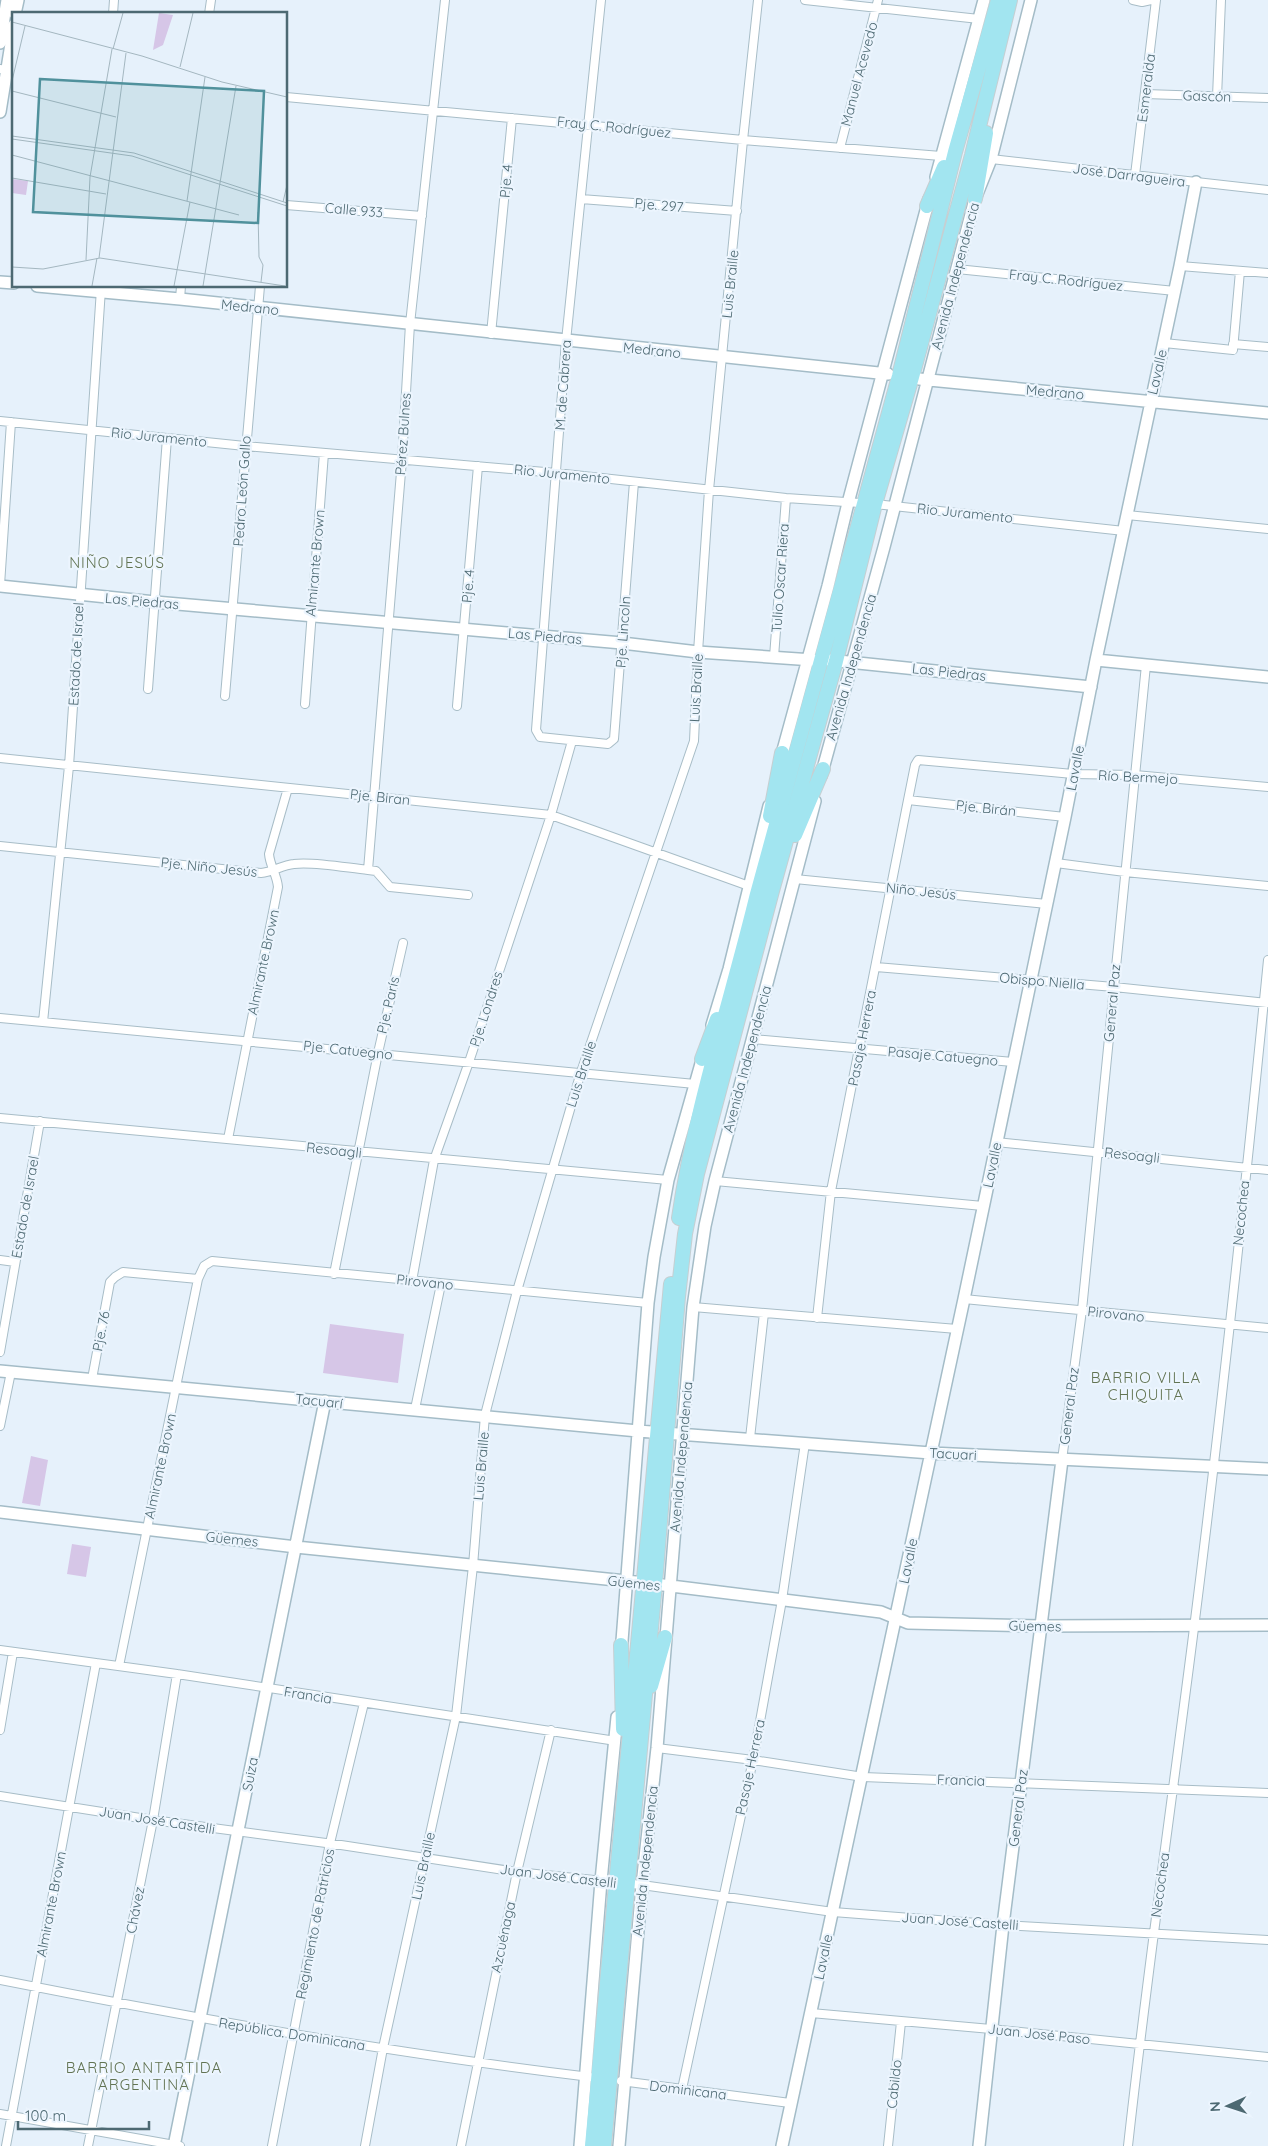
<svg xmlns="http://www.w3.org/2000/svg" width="1268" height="2146" viewBox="0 0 1268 2146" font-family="Quicksand,sans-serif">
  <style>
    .grass { fill: #d6c6e7 }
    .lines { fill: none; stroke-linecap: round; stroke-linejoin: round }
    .street-casing { stroke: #a8bdc7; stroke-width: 10 }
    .secondary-casing { stroke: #a4bcc7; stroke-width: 14 }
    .highway-casing { stroke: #c6cfd2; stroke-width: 16 }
    .street { stroke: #fff; stroke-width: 8 }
    .secondary { stroke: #fff; stroke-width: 11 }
    .highway { stroke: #a2e5f0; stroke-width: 14 }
    .labels { text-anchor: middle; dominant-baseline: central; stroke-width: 4.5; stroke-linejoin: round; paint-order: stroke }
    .street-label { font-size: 14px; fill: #4d6972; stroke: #ecf5fe }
    .neighbourhood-label { font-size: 15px; letter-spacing: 1px; fill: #627453; stroke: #ecf5fe }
    .inset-road { fill: none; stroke: #a4b7c0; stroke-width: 1 }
    .view { fill: #50919c; fill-opacity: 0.15; stroke: #50919c; stroke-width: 2.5 }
    .inset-edge { fill: none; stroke: #4d6972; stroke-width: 2.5 }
  </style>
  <rect width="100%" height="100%" fill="#e6f1fb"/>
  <!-- grass -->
  <path class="grass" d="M330,1324L404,1334L398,1383L323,1373Z
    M31,1456L48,1460L40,1506L22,1503Z
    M72,1544L91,1547L86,1577L67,1574Z"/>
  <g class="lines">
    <!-- street casing -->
    <g class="street-casing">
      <path id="street" d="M601,0L566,341L536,730L540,737L608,744L614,739L634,482
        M805,0L979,19
        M1133,0L1142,2L1151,0
        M113,14L114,0
        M209,14L211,0
        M0,69L14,71
        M1145,94L1268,98
        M286,97L743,140L941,156
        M1217,97L1221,0
        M840,148L878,0
        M991,159L1268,190
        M1135,175L1156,0
        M581,199L737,211
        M286,205L422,216
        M1180,266L1268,273
        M957,269L1175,291
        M180,299L181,286
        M491,334L512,118
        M1164,343L1233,350L1240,271
        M1233,344L1268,347
        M0,421L245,446L556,473L786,498L875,504L1124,531
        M1127,515L1268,529
        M0,585L11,422
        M774,657L786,498
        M148,689L167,438
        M225,696L260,286
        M305,704L324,453
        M457,706L478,466
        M0,758L551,815L749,886
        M908,800L1065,817
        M0,846L261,873C273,872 282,865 294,864C312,861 348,868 368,870L376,871L390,887L468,895
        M1056,863L1125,872L1268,886
        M368,870L402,460L410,324L445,0
        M795,879L1047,904
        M876,967L1114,987L1267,1003
        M0,1018L695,1084
        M43,1022L69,766L101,289
        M752,1039L1013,1062
        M0,1118L668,1180
        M228,1139L278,887C277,875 270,866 269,854L288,788
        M996,1142L1268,1170
        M715,1181L983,1206
        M0,1260L15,1262
        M334,1274L378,1053L403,943
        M412,1281L434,1160L469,1062L551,815L572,741
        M964,1299L1268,1328
        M693,1307L957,1329
        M817,1318L831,1191L908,800L915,765L918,760L1073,774L1135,775L1268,787
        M0,1352L40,1121
        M92,1379L110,1282L115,1277L123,1272L198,1279
        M415,1409L441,1284
        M0,1426L11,1372
        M750,1438L764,1313
        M1062,1460L1082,1310L1146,665
        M0,1650L177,1674L616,1741
        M119,1666L198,1279L204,1266L212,1261L648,1303
        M0,1730L13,1652
        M657,1748L753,1760L863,1777L1268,1793
        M0,1796L153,1820L341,1845L517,1872L642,1885L833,1912L1003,1925L1268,1940
        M0,1980C196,2019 392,2053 590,2077
        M811,2013L991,2029L1268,2057
        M621,2081L790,2103
        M682,2089L753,1760L782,1600L805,1443
        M0,2114L180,2146
        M6,2146L96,1663
        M88,2146L153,1820L177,1674
        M272,2146L330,1843L364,1703
        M365,2146L383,2048L456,1716L473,1566L485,1415L517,1291L581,1072L694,741L698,652L709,490L743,140L758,0
        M461,2146L517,1872L551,1730
        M888,2146L901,2022
        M1128,2146C1147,1973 1172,1801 1194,1628C1222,1406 1246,1183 1268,960"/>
    </g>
    <!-- secondary casing -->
    <g class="secondary-casing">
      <path id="secondary" d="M15,14L18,0
        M0,43L7,0
        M0,112L14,25
        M936,177L984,0
        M0,282L14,283
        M37,286L180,299L888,374
        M919,379L1268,413
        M0,586L155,602L622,643L698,652L813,660
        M829,660L1091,687
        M1096,660L1268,677
        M780,761L828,586L848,503L929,199
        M821,776L884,547L975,199L991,159L1031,0
        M712,1025L729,969L769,806
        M0,1371L638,1431L931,1453L1268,1469
        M0,1512L296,1547L655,1584L881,1612L908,1623L1041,1626L1268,1625
        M621,1654L648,1303L654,1257L668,1180L704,1053
        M174,2146L325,1401
        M580,2146L601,1881L617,1717
        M619,2146L642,1885L657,1748L693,1307L705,1226L715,1181L815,801
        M782,2146L964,1299L1065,817L1096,660L1180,266L1196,182
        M979,2146L1003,1925L1062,1460"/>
    </g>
    <!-- highway casing -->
    <g class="highway-casing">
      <path id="highway" d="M975,199L986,133
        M927,206L944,167
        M770,816L782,753
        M795,835L823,769
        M702,1059L717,1019
        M679,1218C695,1108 731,1001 757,894L899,376L955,152L998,0
        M621,1645L623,1729
        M651,1686L665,1637
        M592,2146L671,1284
        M604,2146L655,1584L678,1297L685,1234L697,1174L772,891L836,661L875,504L912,377L972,155L1010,0"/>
    </g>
    <!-- street -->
    <use href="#street" class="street"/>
    <!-- secondary -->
    <use href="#secondary" class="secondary"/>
    <!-- highway -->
    <use href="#highway" class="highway"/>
  </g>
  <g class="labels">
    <!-- street labels -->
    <g class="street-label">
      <text transform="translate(859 74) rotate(-75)">Manuel Acevedo</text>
      <text transform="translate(1146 88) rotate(-83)">Esmeralda</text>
      <text transform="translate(1207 96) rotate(2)">Gascón</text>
      <text transform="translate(614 127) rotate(6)">Fray C. Rodríguez</text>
      <text transform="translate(1129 175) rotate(7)">José Darragueira</text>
      <text transform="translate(506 181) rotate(-85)">Pje. 4</text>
      <text transform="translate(659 205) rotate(5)">Pje. 297</text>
      <text transform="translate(354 210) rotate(5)">Calle 933</text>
      <text transform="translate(955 276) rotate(-75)">Avenida Independencia</text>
      <text transform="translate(1066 280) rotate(6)">Fray C. Rodríguez</text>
      <text transform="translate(730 284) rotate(-84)">Luis Braille</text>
      <text transform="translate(250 307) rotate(6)">Medrano</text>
      <text transform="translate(652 350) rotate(6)">Medrano</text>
      <text transform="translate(1157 372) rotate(-77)">Lavalle</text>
      <text transform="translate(563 385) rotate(-86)">M. de Cabrera</text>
      <text transform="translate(1055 392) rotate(5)">Medrano</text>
      <text transform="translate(403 434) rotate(-86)">Pérez Bulnes</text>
      <text transform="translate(159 437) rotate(6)">Rio Juramento</text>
      <text transform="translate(562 474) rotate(6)">Rio Juramento</text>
      <text transform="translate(242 491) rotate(-86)">Pedro León Gallo</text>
      <text transform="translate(965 513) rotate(6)">Rio Juramento</text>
      <text transform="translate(315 563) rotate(-85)">Almirante Brown</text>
      <text transform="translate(780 578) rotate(-86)">Tulio Oscar Riera</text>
      <text transform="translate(468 586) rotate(-85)">Pje. 4</text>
      <text transform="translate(142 601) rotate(5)">Las Piedras</text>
      <text transform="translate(623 632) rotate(-86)">Pje. Lincoln</text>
      <text transform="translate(545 636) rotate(5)">Las Piedras</text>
      <text transform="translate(76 654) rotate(-87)">Estado de Israel</text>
      <text transform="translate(851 667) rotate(-74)">Avenida Independencia</text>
      <text transform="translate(949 672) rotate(6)">Las Piedras</text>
      <text transform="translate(696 688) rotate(-87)">Luis Braille</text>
      <text transform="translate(1075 768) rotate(-79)">Lavalle</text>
      <text transform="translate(1138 777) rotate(3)">Río Bermejo</text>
      <text transform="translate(380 797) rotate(6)">Pje. Biran</text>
      <text transform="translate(986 808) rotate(6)">Pje. Birán</text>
      <text transform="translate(209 867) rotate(6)">Pje. Niño Jesús</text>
      <text transform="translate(921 891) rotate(6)">Niño Jesús</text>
      <text transform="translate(263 962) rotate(-78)">Almirante Brown</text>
      <text transform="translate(1042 981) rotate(5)">Obispo Niella</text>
      <text transform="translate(1112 1003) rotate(-85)">General Paz</text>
      <text transform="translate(388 1005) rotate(-77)">Pje. París</text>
      <text transform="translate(486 1009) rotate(-72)">Pje. Londres</text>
      <text transform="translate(862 1038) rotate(-79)">Pasaje Herrera</text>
      <text transform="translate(348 1050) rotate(6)">Pje. Catuegno</text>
      <text transform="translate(943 1056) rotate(5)">Pasaje Catuegno</text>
      <text transform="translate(747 1059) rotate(-75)">Avenida Independencia</text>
      <text transform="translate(581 1074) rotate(-72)">Luis Braille</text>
      <text transform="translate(334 1150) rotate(6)">Resoagli</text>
      <text transform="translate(1132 1155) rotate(6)">Resoagli</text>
      <text transform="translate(992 1165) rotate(-78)">Lavalle</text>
      <text transform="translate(25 1207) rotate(-80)">Estado de Israel</text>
      <text transform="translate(1241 1213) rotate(-84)">Necochea</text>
      <text transform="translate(425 1282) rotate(6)">Pirovano</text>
      <text transform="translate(1116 1314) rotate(6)">Pirovano</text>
      <text transform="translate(101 1331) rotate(-79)">Pje. 76</text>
      <text transform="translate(319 1401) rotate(6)">Tacuarí</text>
      <text transform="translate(1069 1406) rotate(-83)">General Paz</text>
      <text transform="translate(953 1454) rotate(3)">Tacuari</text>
      <text transform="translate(681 1457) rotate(-85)">Avenida Independencia</text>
      <text transform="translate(160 1466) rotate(-78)">Almirante Brown</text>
      <text transform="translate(481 1466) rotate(-85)">Luis Braille</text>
      <text transform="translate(232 1539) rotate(6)">Güemes</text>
      <text transform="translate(908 1561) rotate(-78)">Lavalle</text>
      <text transform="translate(634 1583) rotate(6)">Güemes</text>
      <text transform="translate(1035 1626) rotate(1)">Güemes</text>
      <text transform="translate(308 1695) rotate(9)">Francia</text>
      <text transform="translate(750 1767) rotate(-78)">Pasaje Herrera</text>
      <text transform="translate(250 1774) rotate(-79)">Suiza</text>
      <text transform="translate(961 1780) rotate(2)">Francia</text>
      <text transform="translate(1018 1808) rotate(-83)">General Paz</text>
      <text transform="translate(157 1820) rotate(9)">Juan José Castelli</text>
      <text transform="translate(645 1861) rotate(-84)">Avenida Independencia</text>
      <text transform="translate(423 1866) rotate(-78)">Luis Braille</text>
      <text transform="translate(558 1876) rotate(7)">Juan José Castelli</text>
      <text transform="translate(1160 1885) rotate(-82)">Necochea</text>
      <text transform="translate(51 1904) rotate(-79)">Almirante Brown</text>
      <text transform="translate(135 1910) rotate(-79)">Chávez</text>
      <text transform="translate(960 1921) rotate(4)">Juan José Castelli</text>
      <text transform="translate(315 1924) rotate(-79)">Regimiento de Patricios</text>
      <text transform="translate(503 1937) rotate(-78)">Azcuénaga</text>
      <text transform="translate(823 1957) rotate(-78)">Lavalle</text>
      <text transform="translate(292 2034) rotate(9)">República. Dominicana</text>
      <text transform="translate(1039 2034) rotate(6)">Juan José Paso</text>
      <text transform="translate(894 2084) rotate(-84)">Cabildo</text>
      <text transform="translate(688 2090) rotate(7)">Dominicana</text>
    </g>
    <!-- neighbourhood labels -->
    <g class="neighbourhood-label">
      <text x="117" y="562">NIÑO JESÚS</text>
      <text x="1146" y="1377">BARRIO VILLA<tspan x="1146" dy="17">CHIQUITA</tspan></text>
      <text x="144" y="2067">BARRIO ANTARTIDA<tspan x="144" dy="17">ARGENTINA</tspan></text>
    </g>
  </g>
  <!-- overview -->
  <g transform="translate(12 12)">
    <rect width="275" height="275" fill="#e6f1fb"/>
    <path d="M147,1L161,3L151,33L141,38ZM0,167L16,169L14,183L0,181Z" fill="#d6c6e7"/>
    <path class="inset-road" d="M0,10L130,44L210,70L275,85M101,37L111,1M168,55L181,1M0,69L13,14M0,79L104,105M0,124L122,141L275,191M0,127L120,144L275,194M0,143L227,203M0,166L94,182M175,189L193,65M271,190L275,173M246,200L247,245L251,253L249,270M87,246L114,41M74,248L78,165L100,37M0,255L31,257L88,246L273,274M80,274L85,246M162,274L178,190M191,274L224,74"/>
    <path class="view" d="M28,67L252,79L246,211L21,200Z"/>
    <rect width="275" height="275" class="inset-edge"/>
  </g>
  <!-- north arrow -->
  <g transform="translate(1228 2106) rotate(267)" stroke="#ecf5fe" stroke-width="4" paint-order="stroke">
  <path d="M0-4L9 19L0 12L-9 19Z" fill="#4d6972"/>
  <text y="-8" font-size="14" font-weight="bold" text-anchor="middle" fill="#4d6972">N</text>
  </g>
  <!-- scale -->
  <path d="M18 2121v8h131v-8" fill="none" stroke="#4d6972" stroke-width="2.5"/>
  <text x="25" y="2121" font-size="15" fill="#4d6972" stroke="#ecf5fe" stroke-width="4" paint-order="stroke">100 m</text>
</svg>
